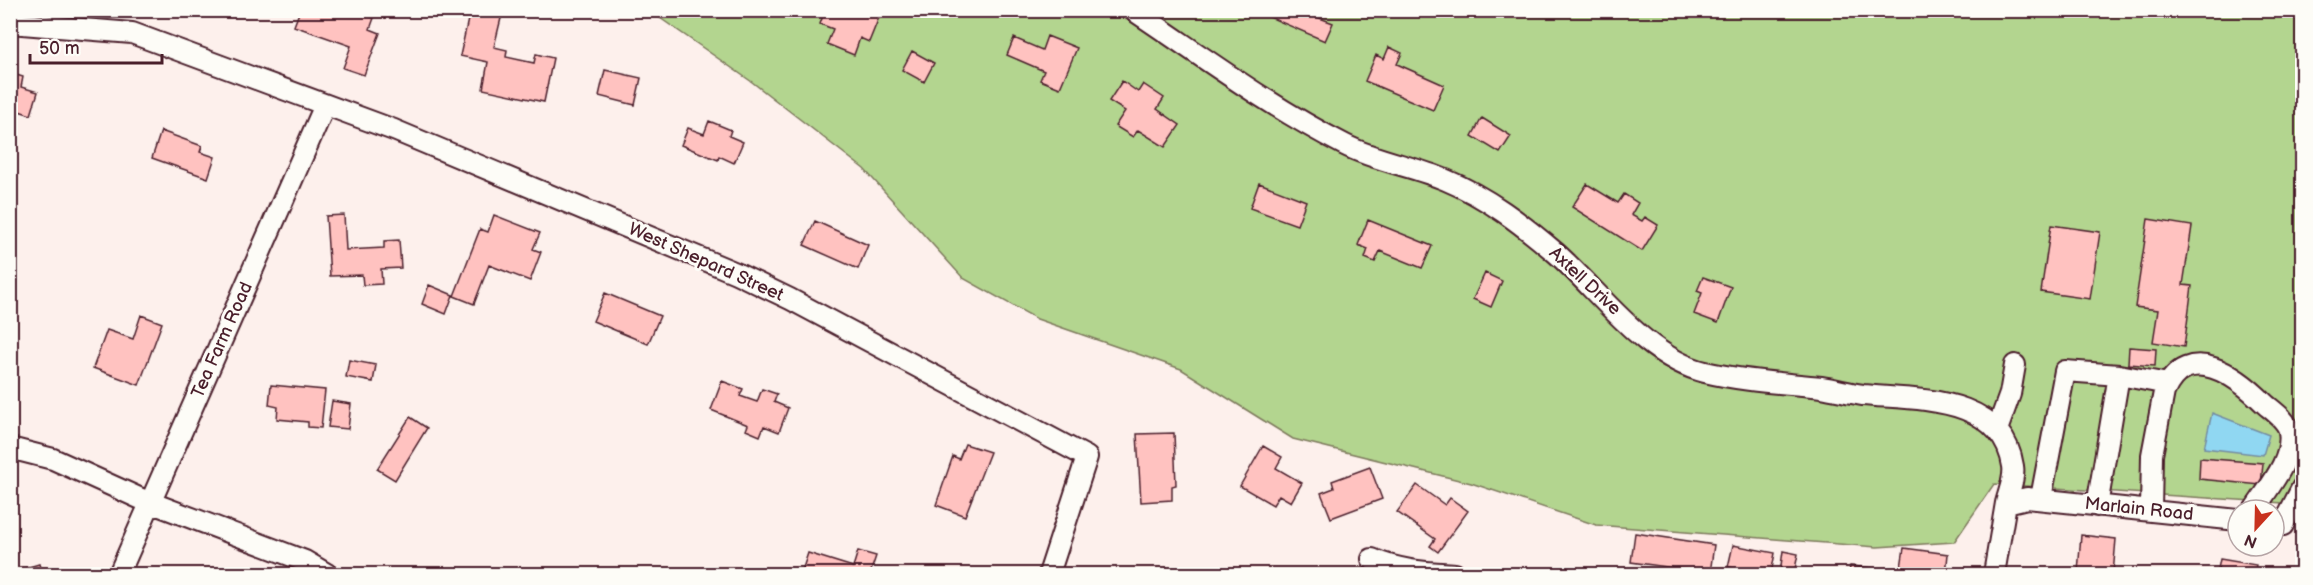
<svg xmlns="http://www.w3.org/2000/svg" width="2313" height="585" viewBox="0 0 2313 585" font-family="'Balsamiq Sans',sans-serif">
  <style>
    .green { fill: #b3d58f; stroke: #7e7a5d; stroke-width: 1.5 }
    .water { fill: #90d7f2; stroke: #748da2; stroke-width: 1.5 }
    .building { fill: #ffc2c0; stroke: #4a1f2b; stroke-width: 1.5 }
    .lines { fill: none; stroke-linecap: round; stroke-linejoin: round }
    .minor-casing { stroke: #4a1f2b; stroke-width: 24 }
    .minor { stroke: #fdfcf7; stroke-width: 20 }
    .labels { text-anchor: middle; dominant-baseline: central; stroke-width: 6; stroke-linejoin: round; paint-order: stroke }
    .street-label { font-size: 18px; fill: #4a1f2b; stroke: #fdfcf7 }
  </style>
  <rect width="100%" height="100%" fill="#fdf0ec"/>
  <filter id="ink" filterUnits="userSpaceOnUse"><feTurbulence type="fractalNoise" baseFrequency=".0167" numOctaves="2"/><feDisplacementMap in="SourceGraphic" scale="12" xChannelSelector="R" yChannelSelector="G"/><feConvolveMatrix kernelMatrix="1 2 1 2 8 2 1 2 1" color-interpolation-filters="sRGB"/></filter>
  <g filter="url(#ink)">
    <!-- green -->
    <path class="green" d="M650,11H2302V489L2298,504L1994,484L1954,542L1877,547L1596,525L1471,483L1293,439L1181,369L1037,319L963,278L864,169L752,82Z"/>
    <!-- water -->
    <path class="water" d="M2212,413L2269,435L2263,455L2204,448Z"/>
    <!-- building -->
    <path class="building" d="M300,10H353L374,18L370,29L380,33L364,75L343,68L351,46L294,26Z
      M470,10H503L494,47L507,50L506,57L534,63L536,54L553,58L544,102L483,89L488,62L460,56Z
      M825,10H882L869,42L860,38L854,55L827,44L833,29L820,24Z
      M1253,10H1319L1317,17L1333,23L1325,41Z
      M1047,36L1077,48L1060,88L1040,80L1044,71L1007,55L1014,38L1042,50Z
      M1389,47L1402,53L1397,64L1444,85L1433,110L1365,81L1376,55L1384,59Z
      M912,51L934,63L924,82L902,70Z
      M605,70L641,78L635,105L599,96Z
      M10,73L23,77L21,87L38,92L31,115L13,109L10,117Z
      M1122,81L1138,92L1143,84L1164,98L1157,109L1180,125L1165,147L1138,130L1133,137L1115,126L1125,111L1109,101Z
      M1482,118L1511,136L1500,153L1472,136Z
      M709,121L731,130L729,136L743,142L734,163L719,156L718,160L681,145L688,128L704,134Z
      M161,131L202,146L200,152L215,157L208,178L152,158Z
      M1259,183L1306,201L1297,225L1250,208Z
      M1587,184L1618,203L1624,194L1638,203L1631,215L1642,221L1645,217L1658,225L1642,251L1572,207Z
      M344,215L346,250L384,248V241L399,240L401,268L381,269L382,284L363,285L362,275L330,276L326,216Z
      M494,215L540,233L533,249L541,252L530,281L489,265L474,304L454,296L480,229L488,232Z
      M2148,219L2192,226L2183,285L2192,286L2184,347L2153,342L2158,310L2135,307Z
      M1368,220L1432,246L1422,268L1380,251L1375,262L1365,258L1368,249L1358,245Z
      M815,221L868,245L858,269L804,245Z
      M2051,225L2100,232L2090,299L2041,292Z
      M1485,273L1502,281L1491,307L1473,299Z
      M1703,277L1731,287L1718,323L1694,314L1702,293L1697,291Z
      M429,285L453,295L446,314L422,304Z
      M605,293L660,316L648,344L593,321Z
      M141,315L162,323L139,385L93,368L107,330L133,339Z
      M2129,347L2156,349L2155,366L2128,364Z
      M349,360L376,365L373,382L346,377Z
      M722,381L743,389L740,396L757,402L762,389L777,394L774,402L788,408L779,432L764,426L760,436L746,430L748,425L711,410Z
      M271,385L325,390L321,428L308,427V422L277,419L278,407L269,405Z
      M332,401L351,404L348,429L328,427Z
      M410,417L427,428L395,480L377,469Z
      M1174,433L1176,485L1172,486V500L1141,502L1137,434Z
      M965,444L990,452L965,516L936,505L953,456L959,459Z
      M1263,446L1282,457L1276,468L1302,483L1291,502L1279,495L1273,505L1240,486Z
      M2200,458L2263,463L2261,485L2199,479Z
      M1370,467L1382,499L1331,518L1321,493L1334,488L1332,481Z
      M1417,485L1445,505L1450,498L1468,511L1438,552L1430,546L1435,539L1397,512Z
      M1635,533L1714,545L1710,573L1631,562Z
      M2081,535L2116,539L2113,574L2078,572Z
      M1733,545L1775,553L1771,574L1728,567Z
      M1904,548L1948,554L1946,574H1900Z
      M858,551L876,556L870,574H813L802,571L808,553L853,567Z
      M1783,551L1798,554L1794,574L1780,573Z
      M2220,559L2256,565L2254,574H2217Z
      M39,564L42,574H20L19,570Z
      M1850,566L1873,568L1872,574H1849Z"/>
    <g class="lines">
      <!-- minor casing -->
      <g class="minor-casing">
        <path id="minor" d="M1133,10C1202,56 1270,107 1345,145C1376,161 1413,166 1446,180C1487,197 1522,224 1556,253C1600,292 1646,358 1705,372C1742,381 1783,383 1821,387C1835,389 1849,393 1863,395C1917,400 2002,395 2013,466C2015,478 2009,491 2006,503
          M10,23L132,33L394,130L736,273L790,299L1087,457L1049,574
          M1997,430L2010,394L2015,365
          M10,448L53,459L139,498L305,561L327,574
          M2041,498L2065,371L2119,375L2168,384
          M2097,506L2119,375
          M2151,510L2152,455L2164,392C2188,339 2238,377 2265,404C2273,411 2287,420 2289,431C2294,459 2268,488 2254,510
          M2283,525L2302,488
          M1372,559C1399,571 1426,572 1455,574
          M119,574L325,105
          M1994,574L2006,503L2027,498L2238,520"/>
      </g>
      <!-- minor -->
      <use href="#minor" class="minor"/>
    </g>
  </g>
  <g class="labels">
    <!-- street labels -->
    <g class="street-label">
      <text transform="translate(706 262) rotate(24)">West Shepard Street</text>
      <text transform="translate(1585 281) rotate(43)">Axtell Drive</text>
      <text transform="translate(222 340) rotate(-66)">Tea Farm Road</text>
      <text transform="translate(2139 509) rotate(6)">Marlain Road</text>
    </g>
  </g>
  <!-- margin -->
  <rect width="2313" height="585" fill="none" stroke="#fdfcf7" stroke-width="36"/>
  <rect x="18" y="18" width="2277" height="549" fill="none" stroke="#4a1f2b" stroke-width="2" filter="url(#ink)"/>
  <!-- north arrow -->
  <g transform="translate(2256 528) rotate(202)"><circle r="28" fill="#fdfcf7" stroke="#b5a4a5" stroke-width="1.5"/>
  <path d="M0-4.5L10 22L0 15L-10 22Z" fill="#c8321e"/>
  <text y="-9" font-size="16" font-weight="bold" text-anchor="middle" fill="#4a1f2b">N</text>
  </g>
  <!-- scale -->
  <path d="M30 54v9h132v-9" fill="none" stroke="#4a1f2b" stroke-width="3"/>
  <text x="39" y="54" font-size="18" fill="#4a1f2b" stroke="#fdfcf7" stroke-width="4.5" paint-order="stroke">50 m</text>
</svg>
